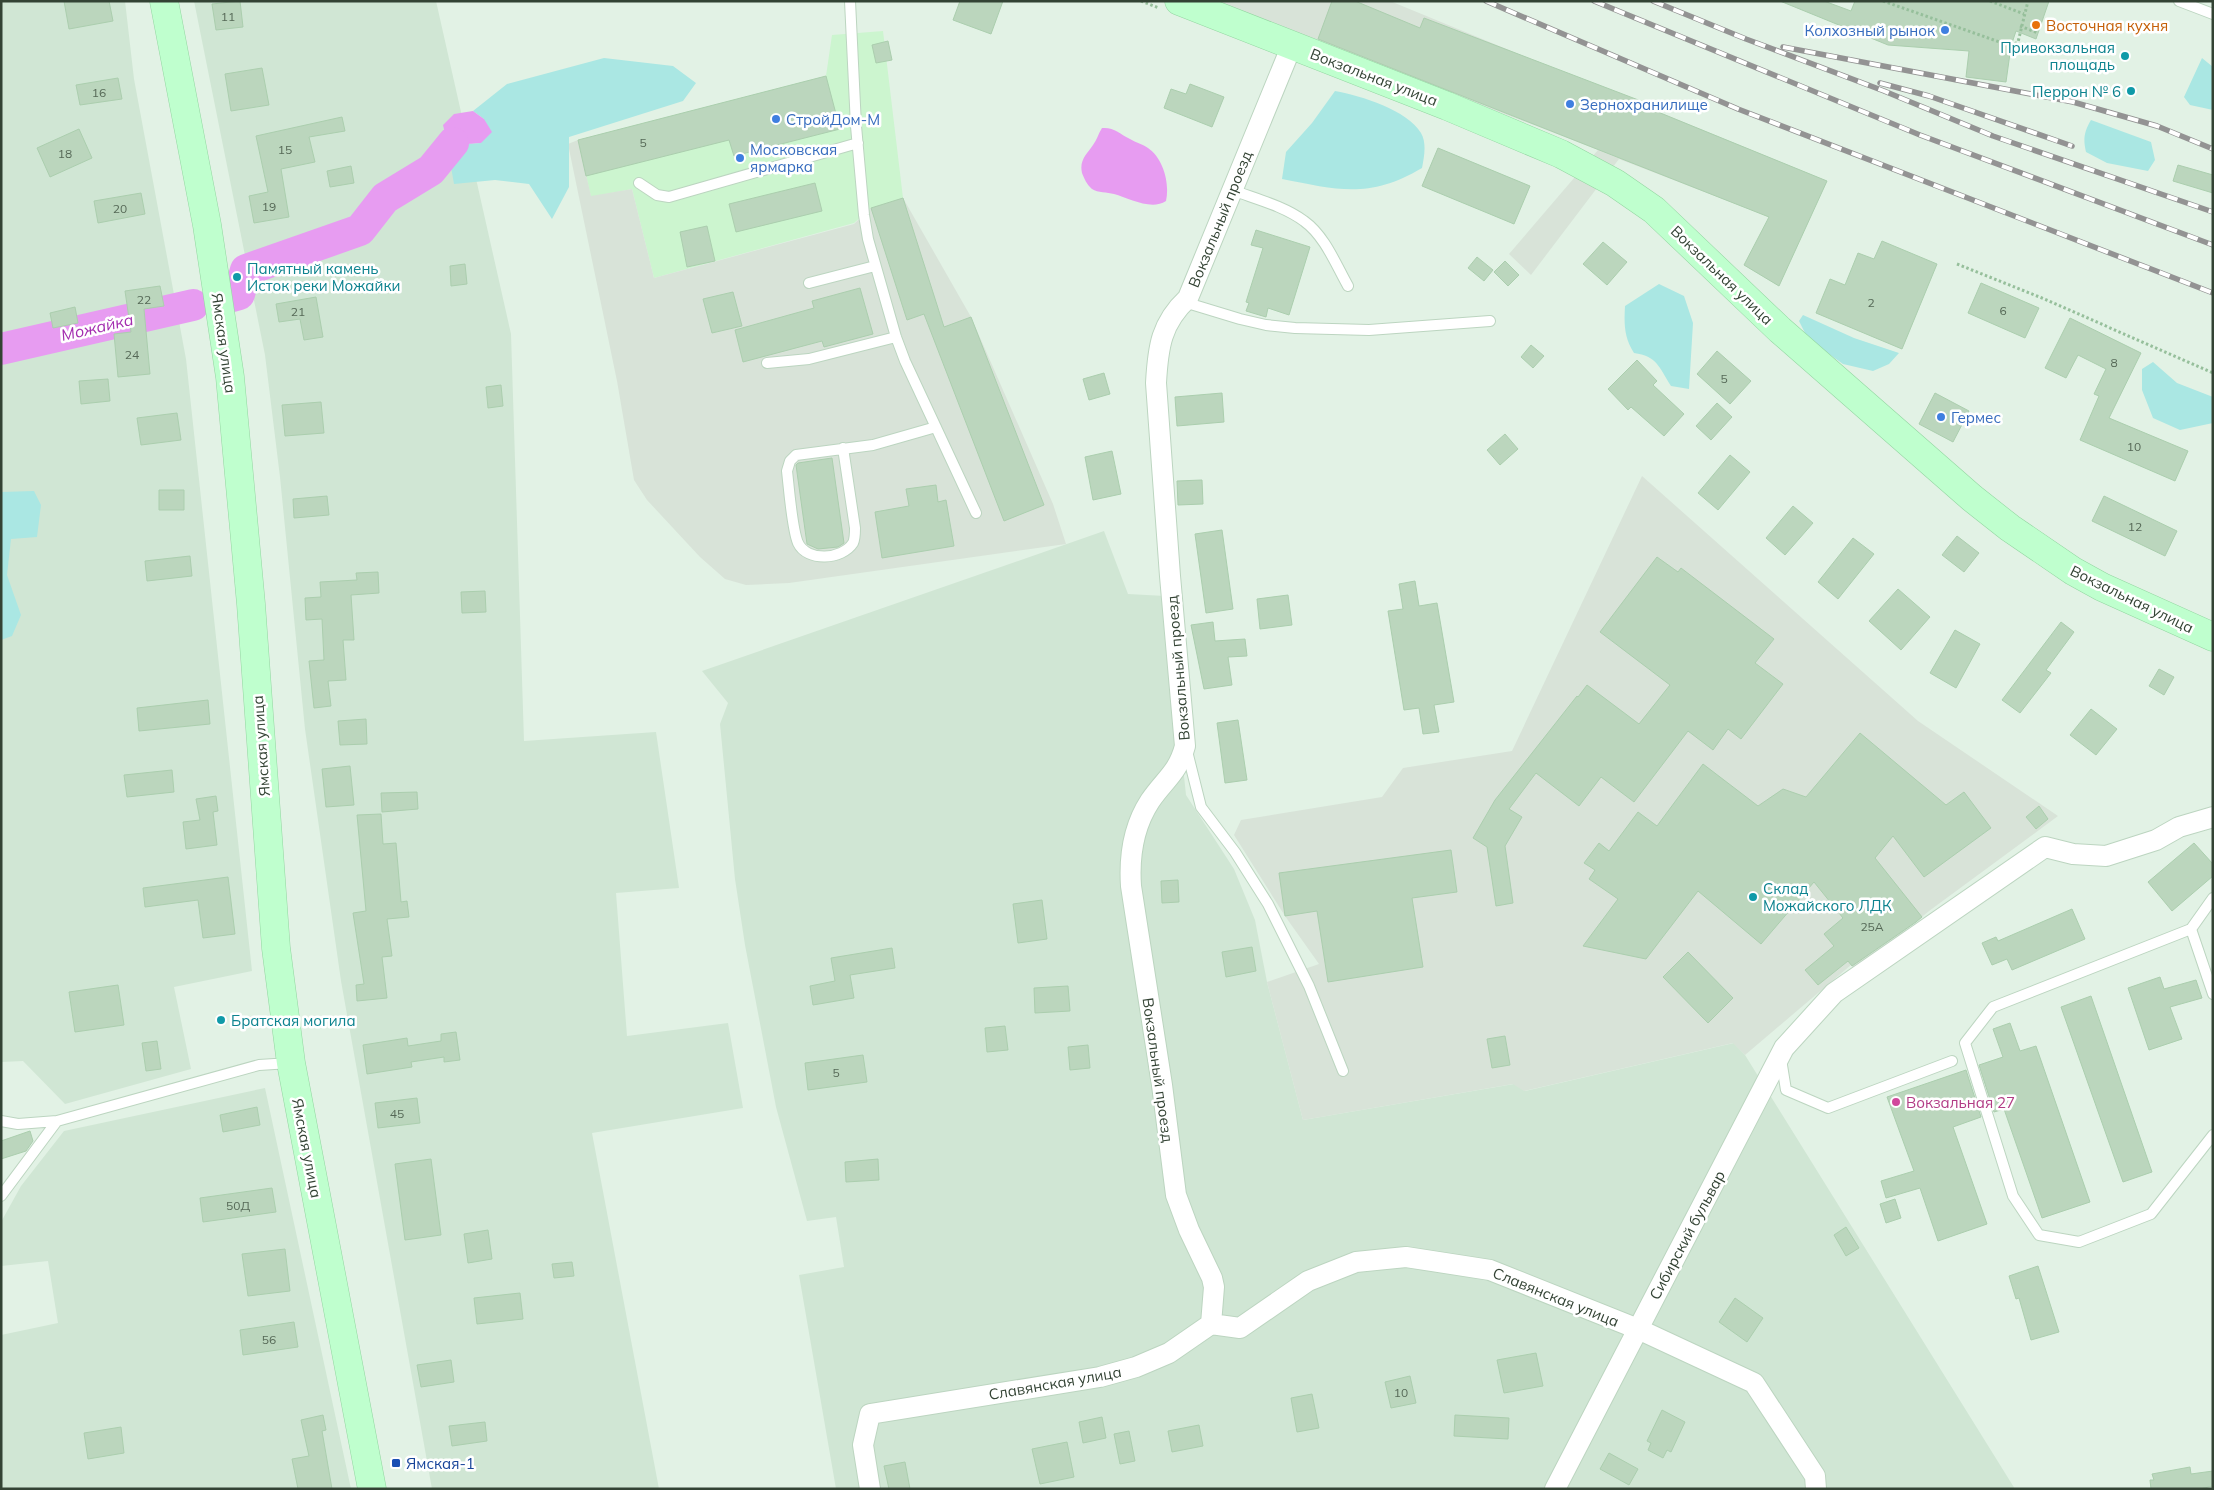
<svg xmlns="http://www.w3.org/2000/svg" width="2214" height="1490" viewBox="0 0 2214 1490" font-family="Mulish,sans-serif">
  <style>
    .residential { fill: #d0e6d4 }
    .commercial { fill: #ccf5cf }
    .industrial { fill: #d8e3d8 }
    .green { fill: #aae7e3 }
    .water { fill: #e79cf1 }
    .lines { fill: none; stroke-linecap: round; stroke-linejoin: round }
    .river { stroke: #e79cf1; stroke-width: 32 }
    .building { fill: #bbd6bd; stroke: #abceae }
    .lane-casing { stroke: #bcd5c0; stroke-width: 12 }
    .street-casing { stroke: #bcd5c0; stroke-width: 22 }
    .secondary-casing { stroke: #93d6a1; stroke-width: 29 }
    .path { stroke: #96bf9b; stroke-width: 3; stroke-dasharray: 2.5 2.5; stroke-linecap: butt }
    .lane { stroke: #fff; stroke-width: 10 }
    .street { stroke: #fff; stroke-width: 20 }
    .secondary { stroke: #bfffce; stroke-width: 28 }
    .rail-casing { stroke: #939393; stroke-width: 5.5 }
    .rail { stroke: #fff; stroke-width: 4; stroke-dasharray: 11; stroke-linecap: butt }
    .food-dot { fill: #e8710a; stroke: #fff; stroke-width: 2 }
    .shop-dot { fill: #3f7fe0; stroke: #fff; stroke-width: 2 }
    .culture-dot { fill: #0f9aa8; stroke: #fff; stroke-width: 2 }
    .hotel-dot { fill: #d1479c; stroke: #fff; stroke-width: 2 }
    .transit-dot { fill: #1a4fb4; stroke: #fff; stroke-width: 2 }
    .labels { text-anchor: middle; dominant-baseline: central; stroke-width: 5; stroke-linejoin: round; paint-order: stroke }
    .number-label { font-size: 12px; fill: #556856 }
    .food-label { font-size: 15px; fill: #c56008; stroke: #fff; text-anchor: start }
    .shop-label { font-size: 15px; fill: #366cbe; stroke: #fff; text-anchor: start }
    .culture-label { font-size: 15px; fill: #0d838f; stroke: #fff; text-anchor: start }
    .street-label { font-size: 15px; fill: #334334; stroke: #fff }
    .hotel-label { font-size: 15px; fill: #b23c85; stroke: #fff; text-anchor: start }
    .transit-label { font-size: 15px; fill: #164399; stroke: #fff; text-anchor: start }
    .water-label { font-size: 16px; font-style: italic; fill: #a32caf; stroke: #fff }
  </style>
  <rect width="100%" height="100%" fill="#e2f2e5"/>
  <!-- residential -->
  <path class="residential" d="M1,1H125L134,79L186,359L252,971L174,987L191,1069L65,1104L23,1061L1,1062Z
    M194,1H436L511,334L524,741L656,732L679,888L616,893L627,1036L728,1023L743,1108L592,1133L659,1489H432L341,981L305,729L280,477L265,355Z
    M1104,531L1128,594L1165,596L1186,795L1234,869L1255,920L1267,982L1303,1120L1514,1084L1525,1091L1734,1043L1745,1055L2015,1489H836L799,1275L844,1267L836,1217L807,1221L776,1107L745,945L735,879L720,724L728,703L702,671Z
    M265,1088L351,1489H1V1335L58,1323L48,1261L1,1266V1222L21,1186L64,1131Z"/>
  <!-- commercial -->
  <path class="commercial" d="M883,31L903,198L871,208L854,223L654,278L632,189L591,197L578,140L826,76L832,35Z"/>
  <!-- industrial -->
  <path class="industrial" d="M1213,1H1390L1827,181L1779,286L1744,265L1769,217L1619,159L1531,275L1509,254L1598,150Z
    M578,140L591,196L632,189L654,278L854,224L871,208L903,198L971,317L1053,504L1066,544L789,583L746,585L725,579L700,557L647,500L634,480L617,381L568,144Z
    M1642,476L1918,721L2058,816L1929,911L1856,971L1851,965L1745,1055L1733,1043L1524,1091L1513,1084L1303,1120L1267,982L1319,964L1285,916L1234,835L1241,820L1382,797L1403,768L1512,751Z"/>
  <!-- green -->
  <path class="green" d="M604,58L673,66L696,83L683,101L569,137V187L552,219L529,184L495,180L454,184L451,167L462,144L481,143L484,119L473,111L507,84Z
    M2202,58L2213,67V110L2190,105L2184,97Z
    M1335,91C1362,96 1407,110 1421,133C1427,143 1424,158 1422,168C1370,199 1338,190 1282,179L1286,152L1312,123Z
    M2091,120L2151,142L2155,160L2148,171L2107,163L2086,152C2083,139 2084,132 2091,120Z
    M1659,284L1684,296L1693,323L1689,389L1671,386C1659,367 1657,356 1634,353C1624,337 1624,324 1625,306Z
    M1803,315L1854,338L1899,353L1889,364L1873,371L1843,364L1808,339L1799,321Z
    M2153,362L2177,383L2213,397V423L2180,430L2153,418L2142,390V369Z
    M34,491L41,505L37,537L11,539L7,575L21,615L12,636L1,640V492Z"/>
  <!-- water -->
  <path class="water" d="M473,111L484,119L492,132L481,143C460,144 448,149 443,125L454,114Z
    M1102,128C1114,127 1120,134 1130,139C1136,143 1143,144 1148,148C1163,158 1170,183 1166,201C1151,211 1129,198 1114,194C1107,192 1098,193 1092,189C1087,185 1084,178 1082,173C1079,160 1087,154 1093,145C1097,140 1098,134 1102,128Z"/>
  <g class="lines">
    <!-- river -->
    <path class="river" d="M232,296L239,294L246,270L360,230L385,198L431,170L453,143
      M1,349L193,305"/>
  </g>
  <!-- building -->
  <path class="building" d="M64,1H109L113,21L69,29Z
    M240,1L243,27L216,30L212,4Z
    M960,1H1003L991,34L953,20Z
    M1332,1H1355L1420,28L1424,18L1654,106L1653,110L1827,181L1779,286L1744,265L1769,217L1318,39Z
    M1780,1H1824L1851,11L1855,1H2049L2036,39L2016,31L2011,46L2006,82L1966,77L1969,51L1888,45Z
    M888,41L892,60L876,63L872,45Z
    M262,68L269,105L231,111L225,74Z
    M826,76L840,129L734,156L729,140L586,176L578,140Z
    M118,78L122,99L80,105L76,85Z
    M1190,84L1224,97L1212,127L1164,108L1171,89L1186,94Z
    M342,117L345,131L309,137L315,162L281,169L289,217L254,223L249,196L268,192L256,136Z
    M79,129L92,158L50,177L37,148Z
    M1438,148L1530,186L1514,224L1422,186Z
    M2178,165L2213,175V193L2173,181Z
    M351,166L354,183L330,187L327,171Z
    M815,183L822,211L736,232L729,204Z
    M141,193L145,214L98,223L94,201Z
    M903,198L944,327L971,317L1044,505L1004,521L924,314L907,320L871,208Z
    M707,226L715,261L687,267L680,232Z
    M1256,230L1310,247L1289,315L1268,308L1266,317L1246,311L1249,303L1246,302L1263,248L1251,245Z
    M1882,241L1937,264L1902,349L1816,313L1830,279L1845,285L1858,253L1874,259Z
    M1603,242L1627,262L1607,285L1583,264Z
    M1477,257L1493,270L1484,281L1468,268Z
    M1505,261L1519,275L1508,286L1494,272Z
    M465,264L467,284L451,286L450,266Z
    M1981,283L2039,308L2025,338L1968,313Z
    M160,286L164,306L144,309L150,374L118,377L114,334L131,332L125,291Z
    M860,288L873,334L824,347L822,341L743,362L735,330L814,308L812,301Z
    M733,292L742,326L712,333L703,299Z
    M316,297L323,337L304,340L300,319L279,322L276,304Z
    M75,307L78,323L53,328L50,313Z
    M2070,318L2141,353L2109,418L2188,451L2175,481L2080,440L2099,396L2094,394L2106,369L2078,355L2066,378L2045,368Z
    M1531,345L1544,356L1533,368L1521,357Z
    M1717,351L1751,381L1730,404L1697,374Z
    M1637,360L1657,381L1653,385L1684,414L1664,436L1631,407L1628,410L1608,389Z
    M1104,373L1110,394L1089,400L1083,379Z
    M108,379L110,401L81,404L79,381Z
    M501,385L503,406L488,408L486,387Z
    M1222,393L1224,422L1177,426L1175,397Z
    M1935,393L1969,411L1953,442L1919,424Z
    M321,402L324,433L285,436L282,405Z
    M1717,403L1732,417L1711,440L1696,426Z
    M177,413L181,440L141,445L137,418Z
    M1505,434L1518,449L1500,465L1487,450Z
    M1112,451L1121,494L1093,500L1085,457Z
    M1730,455L1750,472L1718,510L1698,493Z
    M832,458L844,543L838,547L818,549L807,544L796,465L798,463Z
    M1202,480L1203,504L1178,505L1177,481Z
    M936,485L938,502L946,500L954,546L882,558L875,512L909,506L906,489Z
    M159,490H184V510H159Z
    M327,496L329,515L294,518L293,499Z
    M2104,496L2177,531L2165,556L2092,521Z
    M1793,506L1813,523L1785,555L1766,538Z
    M1222,530L1233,609L1206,613L1195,534Z
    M1957,536L1979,553L1964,572L1942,555Z
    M1853,538L1874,554L1838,599L1818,582Z
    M190,556L192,576L147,581L145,561Z
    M1657,557L1678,572L1681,568L1774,639L1755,663L1783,684L1741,739L1728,729L1713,750L1688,731L1634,802L1601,777L1579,806L1536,773L1509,809L1522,817L1505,846L1513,903L1496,906L1487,847L1473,838L1495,800L1577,696L1578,697L1587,685L1639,724L1670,685L1600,632Z
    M378,572L379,593L351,595L354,640H343L346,680L328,681L331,706L314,708L309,661L324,660L322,619L306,620L305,598L321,597L320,582L357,580L356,573Z
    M1415,581L1419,606L1437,603L1454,702L1434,705L1439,732L1423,734L1419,708L1404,710L1388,611L1403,609L1399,584Z
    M1898,589L1930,617L1901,650L1869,621Z
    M485,591L486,612L462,613L461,592Z
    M1288,595L1292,625L1260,629L1257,599Z
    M1213,622L1215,641L1245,639L1247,656L1228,657L1232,685L1204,689L1191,625Z
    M2061,622L2074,632L2046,670L2051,673L2020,713L2002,700Z
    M1955,630L1980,644L1956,688L1930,673Z
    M2159,669L2174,677L2164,695L2149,686Z
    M208,700L210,724L139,731L137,708Z
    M2091,709L2117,729L2096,755L2070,735Z
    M366,719L367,744L340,745L338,721Z
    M1238,720L1247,780L1225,783L1217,723Z
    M1860,733L1946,805L1964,792L1991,828L1924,877L1893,836L1875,858L1922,917L1916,922L1852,966L1848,961L1818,985L1805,970L1834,946L1824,934L1843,918L1814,882L1761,944L1698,891L1646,959L1583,946L1618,899L1589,879L1595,870L1584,863L1599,843L1609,851L1638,812L1657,826L1703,764L1758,806L1783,789L1806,797Z
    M350,766L354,805L326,807L322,769Z
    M172,770L174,792L127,797L124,775Z
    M417,792L418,809L382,812L381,793Z
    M216,796L218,811L213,812L217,845L186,849L183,822L200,820L196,799Z
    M2039,806L2048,819L2036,829L2026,817Z
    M381,814L383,844L396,843L401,902L407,901L409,917L387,919L392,956L382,957L387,998L357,1001L356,985L364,984L353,913L366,911L357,815Z
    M2194,843L2213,864V876L2172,911L2148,882Z
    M1451,850L1457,892L1412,898L1423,967L1328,982L1317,911L1285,916L1279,873Z
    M228,877L235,934L203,938L198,900L145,907L143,888Z
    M1178,880L1179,902L1162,903L1161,881Z
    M1042,900L1047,939L1018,943L1013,904Z
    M2072,909L2085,939L2012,970L2007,959L1992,965L1982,943L1996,937L1998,941Z
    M1252,947L1256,971L1226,977L1222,952Z
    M892,948L895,968L850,975L854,998L813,1005L810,986L835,981L831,958Z
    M1688,952L1733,998L1708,1023L1663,977Z
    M2160,977L2164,989L2196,980L2202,998L2170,1007L2182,1039L2149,1050L2128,988Z
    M118,985L124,1025L75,1032L69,992Z
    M1068,986L1070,1011L1035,1013L1034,988Z
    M2091,996L2152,1172L2123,1182L2061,1007Z
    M2010,1023L2020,1051L2036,1046L2090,1202L2042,1218L2004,1109L1994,1112L1979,1065L2003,1057L1993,1029Z
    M1005,1026L1008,1050L987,1052L985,1028Z
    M456,1032L460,1060L444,1062V1057L411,1062L412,1067L367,1074L363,1045L407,1038L408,1046L441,1041V1034Z
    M1505,1036L1510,1065L1492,1068L1487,1039Z
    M157,1041L161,1069L146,1071L142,1043Z
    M1088,1045L1090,1068L1070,1070L1068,1047Z
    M863,1055L867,1082L808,1090L805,1063Z
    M1966,1070L1981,1117L1953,1127L1987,1224L1938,1241L1920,1188L1886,1198L1881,1181L1914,1171L1887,1097Z
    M417,1098L420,1123L378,1128L375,1103Z
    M257,1107L260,1125L223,1132L220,1115Z
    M30,1131L33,1141L26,1151L1,1159V1141Z
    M431,1159L441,1235L405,1240L395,1164Z
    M878,1159L879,1180L846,1182L845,1162Z
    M272,1188L276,1212L203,1222L200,1198Z
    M1895,1199L1901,1218L1886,1223L1880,1204Z
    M1846,1227L1859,1248L1846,1256L1834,1235Z
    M488,1230L492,1259L468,1263L464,1234Z
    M285,1249L290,1291L248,1296L242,1254Z
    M572,1262L574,1276L554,1278L552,1264Z
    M2038,1266L2059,1332L2031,1340L2019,1298L2016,1299L2009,1276Z
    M520,1293L523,1319L477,1324L474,1298Z
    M1735,1298L1763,1318L1747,1342L1719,1322Z
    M294,1322L298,1347L243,1355L240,1330Z
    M1536,1353L1543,1386L1504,1393L1497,1360Z
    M451,1360L454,1382L421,1387L417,1365Z
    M1410,1376L1416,1403L1391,1408L1385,1382Z
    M1312,1394L1319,1428L1297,1432L1291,1398Z
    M1662,1410L1685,1422L1671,1452L1667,1450L1663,1458L1648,1450L1651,1443L1647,1441Z
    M323,1415L326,1430L322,1431L332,1489H298L292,1459L309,1456L301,1420Z
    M1455,1415L1509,1418L1508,1439L1454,1436Z
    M1102,1417L1106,1438L1083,1443L1079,1422Z
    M485,1422L487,1441L452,1446L449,1426Z
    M1199,1425L1203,1446L1172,1452L1168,1431Z
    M121,1427L124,1453L88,1459L84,1433Z
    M1129,1431L1135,1461L1120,1464L1114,1434Z
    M1067,1442L1074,1477L1040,1484L1032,1449Z
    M1609,1453L1638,1469L1629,1485L1600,1469Z
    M905,1462L910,1489H889L884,1466Z
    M2190,1467L2191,1474L2213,1471V1486L2200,1489H2151L2150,1480H2154L2152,1474Z"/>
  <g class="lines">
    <!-- lane casing -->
    <g class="lane-casing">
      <path id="lane" d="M850,1L856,126L864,215L868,239L896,337L905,361L976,513
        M2179,1L2213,14
        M639,183L657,195L669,197L858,143
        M1232,190C1256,199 1284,206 1304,221C1325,236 1336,265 1348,286
        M809,283L875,266
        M1184,302L1240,319L1266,325L1295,328L1369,330L1490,321
        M767,363L809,359L896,337
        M843,448L855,528C855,533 855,539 853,543C842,560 807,562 798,543C792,529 789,488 787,471L790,461L796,455L873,445L936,427
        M1187,751L1201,807L1235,852L1268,904L1309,986L1343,1071
        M2213,898L2191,929L1993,1007L1965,1043L2013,1196L2039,1235L2079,1242L2151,1214L2213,1135
        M2191,929L2213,994
        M1781,1059L1786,1090L1828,1108L1952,1061
        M1,1121L18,1124L57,1121L259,1065L290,1063
        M1,1196L57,1121"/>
    </g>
    <!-- street casing -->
    <g class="street-casing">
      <path id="street" d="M1211,1324L1214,1287L1212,1278L1189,1230L1176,1195L1162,1085L1131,886C1129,856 1133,827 1150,801C1165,779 1178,773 1185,746L1170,576L1156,383C1158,347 1161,323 1188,298L1292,45
        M870,1489L863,1445L870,1414L1100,1377L1136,1367L1169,1353L1211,1324L1240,1328L1308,1281L1356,1262L1406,1257L1490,1270L1638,1329L1754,1383L1815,1476L1816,1489
        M1555,1489L1784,1048L1834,993L2045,847L2073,854L2106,856L2156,840L2179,827L2213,817"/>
    </g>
    <!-- secondary casing -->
    <g class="secondary-casing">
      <path id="secondary" d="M164,1L207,225L230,377L251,604L276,948L291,1063L372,1489
        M1179,1L1447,106L1561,154L1615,183L1654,210L1780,330L1972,498L2010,528L2073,571L2102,587L2213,637"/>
    </g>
    <!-- path -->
    <path class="path" d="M1141,1L1159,8
      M1883,1L2011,46L2018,42L2028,1
      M1990,1L2024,14
      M2020,26L2038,33
      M1957,264L2042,298L2213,373"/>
    <!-- lane -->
    <use href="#lane" class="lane"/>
    <!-- street -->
    <use href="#street" class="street"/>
    <!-- secondary -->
    <use href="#secondary" class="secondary"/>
    <!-- rail casing -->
    <g class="rail-casing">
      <path id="rail" d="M1486,1L1738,109L2213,293
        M1594,1L1920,135L2213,245
        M1653,1L1746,39L1884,91L1993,136L2213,212
        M1783,47L2073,102L2157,126L2213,149
        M1880,83L1929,96L2072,146"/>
    </g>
    <!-- rail -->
    <use href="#rail" class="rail"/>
  </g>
  <!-- markers -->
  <circle class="food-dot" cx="2036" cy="25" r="5"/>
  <g class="shop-dot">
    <circle cx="1945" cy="30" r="5"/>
    <circle cx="1570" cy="104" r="5"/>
    <circle cx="776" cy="119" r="5"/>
    <circle cx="740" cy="158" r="5"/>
    <circle cx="1941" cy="417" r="5"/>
  </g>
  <g class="culture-dot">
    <circle cx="2125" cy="56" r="5"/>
    <circle cx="2131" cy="91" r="5"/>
    <circle cx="237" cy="277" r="5"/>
    <circle cx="1753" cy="897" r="5"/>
    <circle cx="221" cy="1020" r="5"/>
  </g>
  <circle class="hotel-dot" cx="1896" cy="1102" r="5"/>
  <rect class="transit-dot" x="391" y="1458" width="10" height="10" rx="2.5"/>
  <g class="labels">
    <!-- number labels -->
    <g class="number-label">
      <text x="228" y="16">11</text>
      <text x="99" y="92">16</text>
      <text x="643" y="142">5</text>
      <text x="285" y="149">15</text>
      <text x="65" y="153">18</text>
      <text x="269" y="206">19</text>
      <text x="120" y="208">20</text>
      <text x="144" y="299">22</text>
      <text x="1871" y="302">2</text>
      <text x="2003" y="310">6</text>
      <text x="298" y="311">21</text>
      <text x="132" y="354">24</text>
      <text x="2114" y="362">8</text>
      <text x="1724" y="378">5</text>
      <text x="2134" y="446">10</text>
      <text x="2135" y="526">12</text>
      <text x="1872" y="926">25А</text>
      <text x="836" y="1072">5</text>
      <text x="397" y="1113">45</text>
      <text x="238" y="1205">50Д</text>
      <text x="269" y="1339">56</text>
      <text x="1401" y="1392">10</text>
    </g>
    <!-- food labels -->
    <g class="food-label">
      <text x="2046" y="25">Восточная кухня</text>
    </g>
    <!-- shop labels -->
    <g class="shop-label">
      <text x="1935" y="30" text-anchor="end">Колхозный рынок</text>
      <text x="1580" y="104">Зернохранилище</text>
      <text x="786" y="119">СтройДом-М</text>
      <text x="750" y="149">Московская<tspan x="750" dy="17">ярмарка</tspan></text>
      <text x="1951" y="417">Гермес</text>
    </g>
    <!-- culture labels -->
    <g class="culture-label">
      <text x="2115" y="47" text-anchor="end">Привокзальная<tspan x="2115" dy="17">площадь</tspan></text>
      <text x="2121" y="91" text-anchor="end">Перрон № 6</text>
      <text x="247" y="268">Памятный камень<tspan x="247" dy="17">Исток реки Можайки</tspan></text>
      <text x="1763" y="888">Склад<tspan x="1763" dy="17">Можайского ЛДК</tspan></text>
      <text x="231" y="1020">Братская могила</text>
    </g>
    <!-- street labels -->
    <g class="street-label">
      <text transform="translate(1374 77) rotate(21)">Вокзальная улица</text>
      <text transform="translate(1220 219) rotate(-68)">Вокзальный проезд</text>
      <text transform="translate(1722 275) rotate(44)">Вокзальная улица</text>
      <text transform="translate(224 343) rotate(82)">Ямская улица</text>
      <text transform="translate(2132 599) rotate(26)">Вокзальная улица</text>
      <text transform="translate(1178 668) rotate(-95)">Вокзальный проезд</text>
      <text transform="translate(261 746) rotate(-94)">Ямская улица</text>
      <text transform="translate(1158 1070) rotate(82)">Вокзальный проезд</text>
      <text transform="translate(307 1148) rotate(79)">Ямская улица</text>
      <text transform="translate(1687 1235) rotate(-62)">Сибирский бульвар</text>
      <text transform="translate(1556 1297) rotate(22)">Славянская улица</text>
      <text transform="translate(1055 1383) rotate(-10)">Славянская улица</text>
    </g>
    <!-- hotel labels -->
    <g class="hotel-label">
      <text x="1906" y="1102">Вокзальная 27</text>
    </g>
    <!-- transit labels -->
    <g class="transit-label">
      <text x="406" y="1463">Ямская-1</text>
    </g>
    <!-- water labels -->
    <g class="water-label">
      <text transform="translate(97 327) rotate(-13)">Можайка</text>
    </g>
  </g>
  <!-- border -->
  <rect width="2214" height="1490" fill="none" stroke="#334334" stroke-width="5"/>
</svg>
